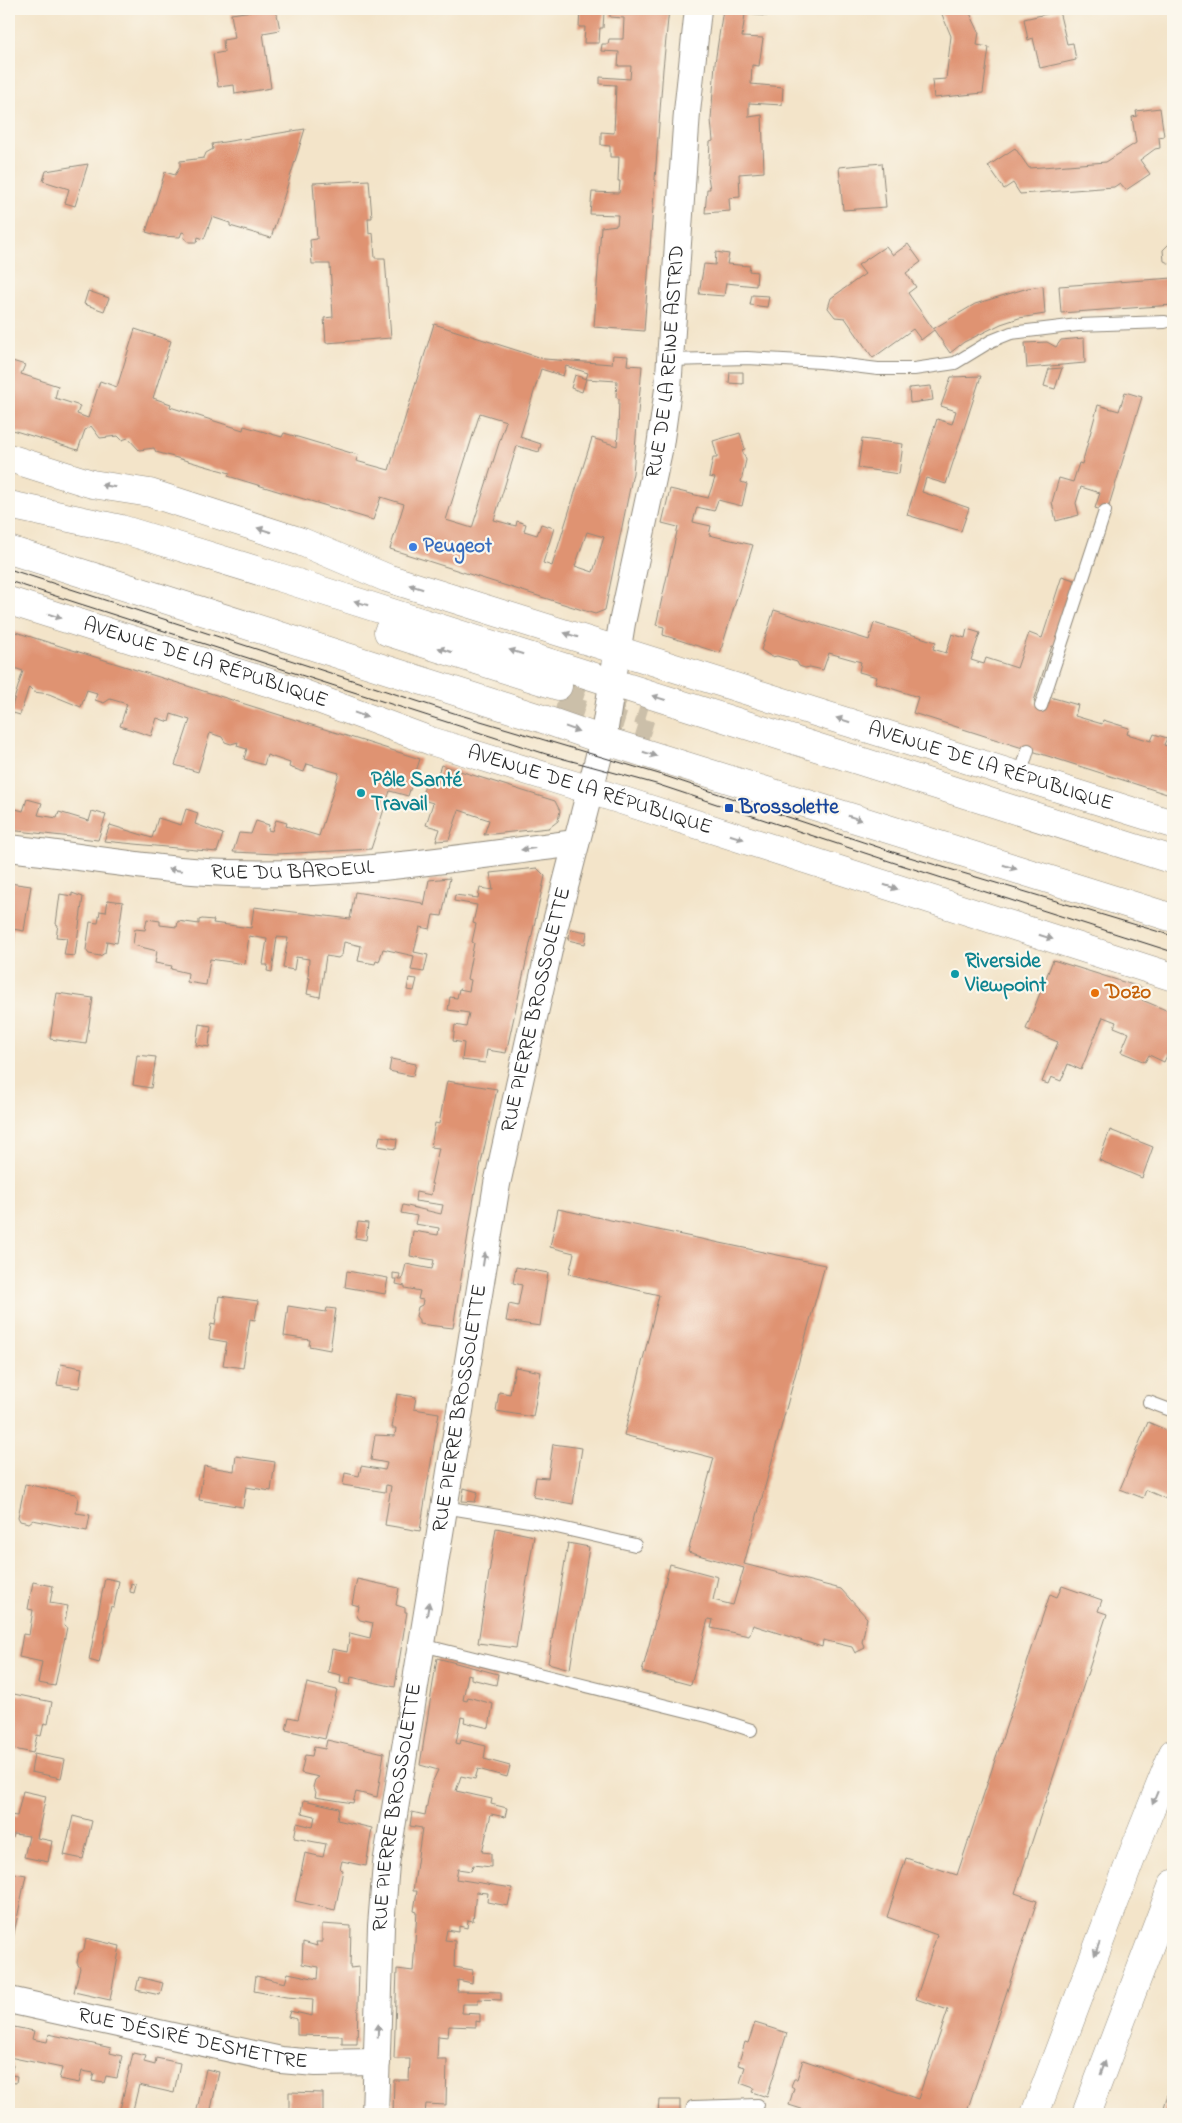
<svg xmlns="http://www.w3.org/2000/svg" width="1182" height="2123" viewBox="0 0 1182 2123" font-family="'Indie Flower',sans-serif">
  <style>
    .building { fill: #df9372; fill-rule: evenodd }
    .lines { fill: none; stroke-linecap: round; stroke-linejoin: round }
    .primary-tunnel { stroke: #cbbfa9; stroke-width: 28; stroke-dasharray: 28 14; stroke-linecap: butt }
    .service-casing { stroke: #8f887a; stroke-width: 14 }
    .minor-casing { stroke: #8f887a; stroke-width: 28 }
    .tertiary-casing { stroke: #8f887a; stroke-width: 29 }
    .secondary-casing { stroke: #8f887a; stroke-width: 29 }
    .primary-casing { stroke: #8f887a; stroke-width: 29 }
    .service { stroke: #fff; stroke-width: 12 }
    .minor { stroke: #fff; stroke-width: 26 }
    .tertiary { stroke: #fff; stroke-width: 28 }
    .secondary { stroke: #fff; stroke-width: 28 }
    .primary { stroke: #fff; stroke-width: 28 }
    .tram { stroke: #2b2b2b; stroke-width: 1 }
    .oneway { fill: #a0a0a0 }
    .shop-dot { fill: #3f7fe0; stroke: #fbf7ec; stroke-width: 2 }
    .culture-dot { fill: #0f9aa8; stroke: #fbf7ec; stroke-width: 2 }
    .transit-dot { fill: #1a4fb4; stroke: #fbf7ec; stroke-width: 2 }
    .food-dot { fill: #e8710a; stroke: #fbf7ec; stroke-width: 2 }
    .labels { text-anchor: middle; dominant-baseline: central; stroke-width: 4.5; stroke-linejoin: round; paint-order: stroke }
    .street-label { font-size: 21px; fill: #2b2b2b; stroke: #fbf7ec }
    .shop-label { font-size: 21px; font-weight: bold; fill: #366cbe; stroke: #fbf7ec; text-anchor: start }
    .culture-label { font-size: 21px; font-weight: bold; fill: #0d838f; stroke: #fbf7ec; text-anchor: start }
    .transit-label { font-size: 21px; font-weight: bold; fill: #164399; stroke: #fbf7ec; text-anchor: start }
    .food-label { font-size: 21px; font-weight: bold; fill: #c56008; stroke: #fbf7ec; text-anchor: start }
  </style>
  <rect width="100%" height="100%" fill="#fbf7ec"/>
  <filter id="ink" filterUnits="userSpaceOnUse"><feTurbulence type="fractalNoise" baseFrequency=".02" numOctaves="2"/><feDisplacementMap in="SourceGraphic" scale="10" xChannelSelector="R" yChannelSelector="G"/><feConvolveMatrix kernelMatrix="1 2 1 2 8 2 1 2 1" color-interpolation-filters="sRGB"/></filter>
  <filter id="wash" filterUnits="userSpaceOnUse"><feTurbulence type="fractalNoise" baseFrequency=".0096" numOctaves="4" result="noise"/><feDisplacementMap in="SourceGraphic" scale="20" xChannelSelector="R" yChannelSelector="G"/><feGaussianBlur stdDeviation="1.12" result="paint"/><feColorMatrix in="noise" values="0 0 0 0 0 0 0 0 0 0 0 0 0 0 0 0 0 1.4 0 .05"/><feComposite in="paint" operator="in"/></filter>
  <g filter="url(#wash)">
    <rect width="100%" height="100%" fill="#f3e4c9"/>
    <g id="blocks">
      <!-- building -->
      <path class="building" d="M266,9H276L280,30L263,33L271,88L235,94L234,85L218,87L213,54L224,52L223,40L235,38L231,14Z
        M605,9H669L663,69L644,331L594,327L601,227L617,225L618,215L590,214L592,192L619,193L620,181H618L619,157H610V146L601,145V132L614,133L616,85L600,84V77L630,79L631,66H618L619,52L601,51L602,44H608L609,39H623L624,18L610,17V12H605Z
        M723,9H768L767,16L745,14L742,37L763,38L759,66L752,65L751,84L783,87L782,105L749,103V117L762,115L764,172L739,174L740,197L729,198L730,211L705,213L707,189H710L708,176L710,142L713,141L711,120L715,63Z
        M948,9H968L979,32L977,45L989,47L983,93L934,98L932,80L946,79L951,36L941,12Z
        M580,10L604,12L603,28H600L599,43H584L585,27H579Z
        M1059,11L1067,44L1073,43L1076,60L1040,68L1033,38L1028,40L1024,19Z
        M1160,108L1164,136L1159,137L1160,148L1155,149L1140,160L1150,174L1126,190L1120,183L1114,187L1020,194L1013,183L1004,189L988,166L1015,148L1029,168L1106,162L1136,143L1132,117L1137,116L1136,111Z
        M305,129L271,238L230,226V223L212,217L204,239L198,237L197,242H189L184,238L185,233L182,232L180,237L160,236L146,232L165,172L175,175L180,167V161L204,158L206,153L213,149L212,144Z
        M882,163L886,207L843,210L839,167Z
        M88,164L75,206L65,203L69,189L43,181L46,171Z
        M369,180L372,218H368L369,234L373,233L375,258H385L391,338L326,343L324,318L333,317L330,264H312L310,240L317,239L313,183Z
        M1170,243H1173V265L1164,261L1163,250Z
        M908,244L921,262L906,273L916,287L908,293L933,329L975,304L1028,288L1043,286L1045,314L1019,318L1001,324L964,342L950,353L934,330L921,340L913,329L873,358L845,318L835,317L828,308L831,298L865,274L858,265L886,246L893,255Z
        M716,252L729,254L727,264L750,266L749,271L757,272L756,286L726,283L724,296L699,294L704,264L715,265Z
        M1173,278V305L1061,313L1059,286Z
        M88,291L109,298L104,311L84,304Z
        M752,295L769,296L767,307L750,305Z
        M434,324L544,359L612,364L613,355L628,356L627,365L642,366L633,473L605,610L595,614L390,549L404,504L381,497L373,520L228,476L230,473L156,452L154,448L139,450L128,438L122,440L118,436L100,438L91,426L85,430L78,450L9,429V360L25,365L21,374L58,386L55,398L80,406L77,414L88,418L100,381L117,387L135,329L171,341L153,398L171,404L170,407L243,430L244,426L282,437L284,433L358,455L356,461L389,470ZM566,366L588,373L586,379L617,381L616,397L619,399L618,432L617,446L592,438L552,566L543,563L554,528L541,524L537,535L524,531L526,524L517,521L516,526L494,520L517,446L539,452L541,444L520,437L541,369L563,376ZM480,413L506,421L472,528L446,520ZM587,532L604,537L593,572L575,566Z
        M1084,338L1085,363L1027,368L1025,343L1047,342L1056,347L1061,340Z
        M1062,368L1055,389L1044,386L1049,369Z
        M730,372H743V384L729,383Z
        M575,375L586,379L582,392L571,388Z
        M981,376L946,484L926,478L922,492L969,508L961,531L907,515L937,419L952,424L956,411L941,406L951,377Z
        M931,386L933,400L910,403L909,388Z
        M1125,392L1142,397L1107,512L1095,508L1100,493L1081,487L1076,503L1079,515L1056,521L1052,502L1059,478L1073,482L1079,463L1082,464L1098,405L1119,411Z
        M740,433L745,449L742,450L746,460L741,482L747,484L742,506L718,500L714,511L697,507L693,522L711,526L709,535L753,545L720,653L663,635L664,627L656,625L678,527L662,523L670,489L708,498L715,478L709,477L713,458H717V456L713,441Z
        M862,439L903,444L899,474L858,468Z
        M1062,576L1077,581L1056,647L1052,646L1049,654L1034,701L1036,705L1050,697L1078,705L1075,716L1102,724L1103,720L1129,728L1127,734L1151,741L1154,734L1167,738L1164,745L1173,748V796L913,713L918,697L875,683L877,677L859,672L861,662L829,653L823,670L810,667L805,668L799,666L797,662L777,656L772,657L761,650L774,610L869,640L874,623L936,642L933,649L946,653L952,634L965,638L967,629L980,633L971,660L984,664L986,658L1017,668L1029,633L1042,638Z
        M9,630L420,759L408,796L390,791L371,849L277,854L233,852L239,833L251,834L256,821L269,825L268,830L272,831L276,820L287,823L286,826L319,836L339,773L307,764L304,772L289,767L290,763L267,755L264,765L244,759L247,749L237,746L238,742L231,744L225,742L222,737L210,733L198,772L175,765L190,720L171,714L169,722L157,718L151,736L120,726L127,704L110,699L104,703L95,700L97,693L87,690L81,707L49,694L34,692L29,687L20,715L10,712L23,671L12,667L9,677Z
        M441,765L555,801L560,811L558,821L549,828L484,835L489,820L459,810L449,840L436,841L440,829L426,825L433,803L423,800L421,797L426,783H435Z
        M27,799L42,803L38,815L57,818L59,812L89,821L92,811L106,815L98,840L9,830V807L23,811Z
        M186,809L198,813L195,824L223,834L217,852L104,841L110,825L152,838L158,818L181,825Z
        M537,868L545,876L506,1053L487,1050L485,1063L462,1060L464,1043L453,1041L455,1025L466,1027L469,1013L448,1010L450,997L457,998L459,989L469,991L471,980L467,979L474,943L472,942L476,924L473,923L477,905L454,901L455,895L478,898L480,888L493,890L490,873Z
        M450,878L442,916L433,915L430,929L420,927L414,952L428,955L424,972L411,970L414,956L383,949L379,962L376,961L375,964L358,961L361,946L344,942L342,955L338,958L326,956L320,997L307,994L310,978H308L309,959L296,957L294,970L283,968L288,938L277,937L272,972L267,971L268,965H263L267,939L249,936L245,964L210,959L206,985L187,982L188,973L171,969L172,966L155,963L157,951L133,945L135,929L145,930L147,919L160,921V925L177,927L178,921L199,924V920L202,919L214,920L213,923L251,928L254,907L350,919L355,892L422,903L424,906L429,880Z
        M9,883L31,886L24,931L13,929L11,945L9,944Z
        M72,893L83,897L75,956L64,955L67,938L56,937L58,925L56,924L60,894L72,896Z
        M108,900L123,902L117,943L107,941L105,953L100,956L89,954L86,950L90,922L98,923L100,911L106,912Z
        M571,929L587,932L585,944L568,940Z
        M1053,960L1146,989L1142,1000L1173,1013V1056L1168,1053L1164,1062L1149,1055L1145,1062L1121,1052L1129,1033L1114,1027L1116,1022L1103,1017L1081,1070L1068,1064L1061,1081L1051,1077L1048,1084L1042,1082L1058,1042L1026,1029Z
        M409,978L417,979L414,991L407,990Z
        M57,993L93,998L86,1044L50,1039Z
        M199,1024L211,1026L209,1047L196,1045Z
        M137,1055L156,1057L151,1088L133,1085Z
        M391,1059L416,1064L413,1076L389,1071Z
        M447,1081L497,1089L475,1191L453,1328L419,1324V1320L416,1316L418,1307L422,1305L423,1300L418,1299L420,1291L405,1288V1286L396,1284L397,1279H393V1273L400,1274L399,1280H402L406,1264L432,1269L434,1260L410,1256L413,1231L438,1235L439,1228L415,1224L417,1216L401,1213L403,1205L441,1214L443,1205L415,1201L416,1192L431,1195L433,1184H431L439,1148L431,1147L435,1123L439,1124Z
        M1110,1130L1153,1147L1142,1178L1099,1160Z
        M380,1136L397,1139L396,1149L378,1146Z
        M558,1209L825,1265L744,1564L841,1589L867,1618L862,1642L865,1648L855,1653L852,1647L823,1640L822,1647L753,1625L749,1636L711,1628L713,1620L708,1619L691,1685L642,1672L670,1564L718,1577L713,1600L733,1605L744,1568L688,1552L714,1458L624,1435L659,1295L569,1274L574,1253L550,1247Z
        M358,1222L368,1223L366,1240L355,1238Z
        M516,1267L548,1273L540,1326L506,1321L509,1304L518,1306L520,1295L522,1285L513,1283Z
        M347,1271L388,1278L385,1294L345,1287Z
        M219,1296L258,1301L255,1320L250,1319L243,1368L223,1365L227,1342L209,1339L211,1324L215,1325Z
        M288,1306L326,1312L327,1308L336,1309L330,1350L309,1346L310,1340L284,1336Z
        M61,1364L82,1368L79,1388L57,1385Z
        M515,1367L541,1372L533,1417L496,1411L499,1392L510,1394Z
        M397,1394L416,1397L414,1409L439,1413L420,1531L385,1525L391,1486L386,1485L385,1492L343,1485L345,1473L359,1476L361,1466L385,1470L387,1463L371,1460L375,1435L395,1436L396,1428H392Z
        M1148,1422L1173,1433V1502L1146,1490L1143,1498L1120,1489Z
        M553,1444L582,1448L573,1504L533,1497L536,1477L548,1478Z
        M236,1456L275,1462L271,1491L246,1487L243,1507L199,1500L204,1466L234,1471Z
        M25,1484L75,1494L78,1498L76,1513L90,1515L87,1531L33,1520L29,1523L20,1521L18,1517Z
        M464,1488L478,1492L475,1502L462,1501Z
        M496,1528L534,1536L516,1648L478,1643Z
        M568,1543L589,1547L570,1669L548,1663Z
        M105,1578L119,1581L114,1607L111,1606L99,1663L89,1660Z
        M357,1579L399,1588L396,1605L405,1608V1612H407L395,1687L351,1677L350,1685L340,1683L341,1675L328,1672L332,1649L347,1652L350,1633L370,1638L373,1623L360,1620L357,1616L359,1606L352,1604Z
        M33,1582L53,1586L50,1603L68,1606L64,1626L67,1627L55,1686L38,1683L42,1662L19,1657L23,1634L29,1635L33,1610L28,1609Z
        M131,1583L136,1585L134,1593L130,1592Z
        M1062,1586L1102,1600L1098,1611L1107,1614L1015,1893L1037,1901L966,2114H817L789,2105L794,2088L791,2086L794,2079H797L803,2060L918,2099L948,2010L916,1999L937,1935L887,1917L906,1858L957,1875L1050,1594L1057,1597Z
        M437,1658L498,1674L496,1685L471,1679V1675L468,1674L463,1700L467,1701L468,1697L493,1704L489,1728L464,1722L465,1718L461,1717L456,1743L460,1744L461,1740L486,1746L484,1759L510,1766L507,1777L478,1769L475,1779L461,1776L456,1791L492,1799L491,1804L507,1808L505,1817L491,1814L482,1852L491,1853V1867L473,1865L471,1871L458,1869L456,1879L512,1888L508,1906L487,1902L488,1893L476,1892L473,1921L468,1920L467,1928L459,1926V1932L447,1930L445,1940L455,1941L454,1967L473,1970L472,1983L458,1980L457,1991L501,1992V2000L478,1999V2004H463L462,2013L480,2014V2022L476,2021V2027L449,2026L448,2037L438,2036L437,2060H447L446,2105L426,2104L425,2114H393L394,2080H409L410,2059H394L397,1969L413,1971L417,1912L414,1911L417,1891H413L422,1828L410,1826L412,1812L425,1815L431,1785L438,1770L420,1765Z
        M307,1683L337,1690L325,1739L286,1730L289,1717L298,1719Z
        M9,1693L52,1702L48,1724L44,1723L41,1736L37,1735L33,1753L9,1748Z
        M327,1740L384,1753L377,1797L356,1792L353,1803L315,1797L316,1792L313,1787L315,1780L319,1777L301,1773L305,1755L312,1756L314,1747L325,1749Z
        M34,1754L65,1760L61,1778L31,1772Z
        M23,1791L46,1796L37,1838L52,1841L48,1862L24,1857L29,1836L14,1834L13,1838L9,1837V1815L17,1816Z
        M304,1800L339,1808L337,1820L372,1828L366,1866L342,1861L340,1869L343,1870L335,1910L295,1901L305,1853L323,1857L326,1844L294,1838L297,1823L313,1827L315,1816L302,1813Z
        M73,1816L92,1821L83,1859L64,1855Z
        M9,1872L26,1875L12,1943L9,1942Z
        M322,1924L351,1926L350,1968L359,1967L357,2044H342V2036L297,2035V2019L288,2017L290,2011L312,2016L313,1999L286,1997L254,1991L256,1976L285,1983L288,1973L318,1979L319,1967L302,1964L303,1942L317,1946L316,1942H322Z
        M86,1938L120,1946L110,2000L74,1992L80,1968L77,1963L79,1953L84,1950Z
        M139,1977L163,1983L160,1995L136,1990Z
        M755,2023L787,2033L767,2097L752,2092L754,2088L740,2083L745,2067L738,2065L745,2042L748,2043Z
        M9,2026L34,2031L32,2039L47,2042L49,2034L111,2048L110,2053L122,2056L117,2078L106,2076L104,2083L92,2081L94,2073L82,2071L79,2083L59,2079L62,2068L9,2057Z
        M133,2053L146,2056L144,2062L155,2065L156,2058L180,2063L174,2093L139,2085L132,2114H119Z
        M9,2065H13L11,2075L17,2076L16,2083L9,2082Z
        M206,2069L219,2072L210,2114H196Z
        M289,2092L323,2093V2114H289Z
        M1168,2094L1173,2096V2114H1162Z
        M659,2100H680V2114H658Z"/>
    </g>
  </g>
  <g filter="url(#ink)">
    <use href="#blocks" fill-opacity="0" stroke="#8f887a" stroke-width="1"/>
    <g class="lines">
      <!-- primary-tunnel -->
      <path class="primary-tunnel" d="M558,686L647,713
        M556,706L650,735"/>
      <!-- service casing -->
      <g class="service-casing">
        <path id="service" d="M670,360L747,358L821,362L878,369H914L955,363L991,341L1011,333L1078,325L1165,322
          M1041,706L1105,511
          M1020,776L1028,750
          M1149,1402L1173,1411
          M444,1507L535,1522L635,1545
          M422,1645L711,1717L751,1730
          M691,2114L693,2107L758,2105"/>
      </g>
      <!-- minor casing -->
      <g class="minor-casing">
        <g id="minor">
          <path id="s1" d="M9,848C82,856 156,871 230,873C346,877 462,857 576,843"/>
          <path id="s2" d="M9,2000L281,2060L316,2063L377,2062"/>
          <path id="s3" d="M375,2114L381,1926L386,1864L497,1184L551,941L603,740L622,623L660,446L668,389L687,112L698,9"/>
        </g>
      </g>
      <!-- tertiary casing -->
      <g class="tertiary-casing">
        <g id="tertiary">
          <path id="s4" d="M9,458L92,484L150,493L302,542L387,578L1173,824"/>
          <path id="s5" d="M9,601L299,692L431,741L590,790L1173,977"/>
        </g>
      </g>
      <!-- secondary casing -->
      <g class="secondary-casing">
        <path id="secondary" d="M1035,2114L1135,1848L1173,1753
          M1086,2114L1173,1884"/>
      </g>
      <!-- primary casing -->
      <g class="primary-casing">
        <path id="primary" d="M9,505L121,529L285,579L1173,860
          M9,550L543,719L603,740L1173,918
          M388,632L558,686"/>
      </g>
      <!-- service -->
      <use href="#service" class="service"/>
      <!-- minor -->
      <use href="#minor" class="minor"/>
      <!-- tertiary -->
      <use href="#tertiary" class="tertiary"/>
      <!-- secondary -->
      <use href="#secondary" class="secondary"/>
      <!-- primary -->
      <use href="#primary" class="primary"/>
      <!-- tram -->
      <path class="tram" d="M9,569L457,714L659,774L896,853L1173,936
        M9,581L546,754L656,784L892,862L1173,952"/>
    </g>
    <!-- one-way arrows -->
    <defs><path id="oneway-solid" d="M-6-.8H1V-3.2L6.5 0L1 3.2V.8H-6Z" transform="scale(1.25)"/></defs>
    <g class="oneway">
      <use href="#oneway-solid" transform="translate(108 486) rotate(-171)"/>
      <use href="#oneway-solid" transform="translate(264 530) rotate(-162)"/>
      <use href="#oneway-solid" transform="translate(416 587) rotate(-163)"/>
      <use href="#oneway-solid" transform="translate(361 603) rotate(-163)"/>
      <use href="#oneway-solid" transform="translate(55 616) rotate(18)"/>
      <use href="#oneway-solid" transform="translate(571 635) rotate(-163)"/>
      <use href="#oneway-solid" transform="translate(445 650) rotate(-162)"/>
      <use href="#oneway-solid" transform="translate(516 652) rotate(-163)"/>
      <use href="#oneway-solid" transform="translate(659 698) rotate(-162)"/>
      <use href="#oneway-solid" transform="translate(361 715) rotate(20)"/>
      <use href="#oneway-solid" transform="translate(843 720) rotate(-163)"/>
      <use href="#oneway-solid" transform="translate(572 729) rotate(20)"/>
      <use href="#oneway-solid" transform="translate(650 754) rotate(17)"/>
      <use href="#oneway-solid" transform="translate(855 818) rotate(17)"/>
      <use href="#oneway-solid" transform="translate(737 837) rotate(18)"/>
      <use href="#oneway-solid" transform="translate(528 849) rotate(173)"/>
      <use href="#oneway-solid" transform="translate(1010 867) rotate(17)"/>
      <use href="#oneway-solid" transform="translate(175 870) rotate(-172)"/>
      <use href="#oneway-solid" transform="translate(891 887) rotate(18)"/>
      <use href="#oneway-solid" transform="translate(1046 937) rotate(17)"/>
      <use href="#oneway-solid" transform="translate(484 1259) rotate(-81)"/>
      <use href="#oneway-solid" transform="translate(428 1609) rotate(-81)"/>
      <use href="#oneway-solid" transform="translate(1155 1798) rotate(112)"/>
      <use href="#oneway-solid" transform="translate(1097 1949) rotate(111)"/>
      <use href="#oneway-solid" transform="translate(378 2031) rotate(-88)"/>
      <use href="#oneway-solid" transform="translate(1103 2068) rotate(-70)"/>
    </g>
  </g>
  <!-- markers -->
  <circle class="shop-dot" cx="413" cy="547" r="5"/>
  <g class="culture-dot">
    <circle cx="361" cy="793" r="5"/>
    <circle cx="955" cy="974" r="5"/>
  </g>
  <rect class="transit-dot" x="724" y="803" width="10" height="10" rx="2.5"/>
  <circle class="food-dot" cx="1095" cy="993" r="5"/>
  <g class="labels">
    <!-- street labels -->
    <g class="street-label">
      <text stroke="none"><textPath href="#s3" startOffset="1780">RUE DE LA REINE ASTRID</textPath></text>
      <text stroke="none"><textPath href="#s5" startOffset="206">AVENUE DE LA RÉPUBLIQUE</textPath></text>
      <text stroke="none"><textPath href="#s4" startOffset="1030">AVENUE DE LA RÉPUBLIQUE</textPath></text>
      <text stroke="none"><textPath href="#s5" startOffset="611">AVENUE DE LA RÉPUBLIQUE</textPath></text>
      <text stroke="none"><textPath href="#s1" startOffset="285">RUE DU BAROEUL</textPath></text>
      <text stroke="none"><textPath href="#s3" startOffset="1118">RUE PIERRE BROSSOLETTE</textPath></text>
      <text stroke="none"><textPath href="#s3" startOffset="712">RUE PIERRE BROSSOLETTE</textPath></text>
      <text stroke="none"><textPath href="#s3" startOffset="308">RUE PIERRE BROSSOLETTE</textPath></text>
      <text stroke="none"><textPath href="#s2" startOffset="188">RUE DÉSIRÉ DESMETTRE</textPath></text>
    </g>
    <!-- shop labels -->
    <g class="shop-label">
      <text x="423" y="547">Peugeot</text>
    </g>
    <!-- culture labels -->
    <g class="culture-label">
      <text x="371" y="781">Pôle Santé<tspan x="371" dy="24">Travail</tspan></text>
      <text x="965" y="962">Riverside<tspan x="965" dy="24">Viewpoint</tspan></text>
    </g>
    <!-- transit labels -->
    <g class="transit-label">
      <text x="739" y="808">Brossolette</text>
    </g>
    <!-- food labels -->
    <g class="food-label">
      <text x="1105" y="993">Dozo</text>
    </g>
  </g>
  <!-- margin -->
  <rect width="1182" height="2123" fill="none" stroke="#fbf7ec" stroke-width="30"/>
</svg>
